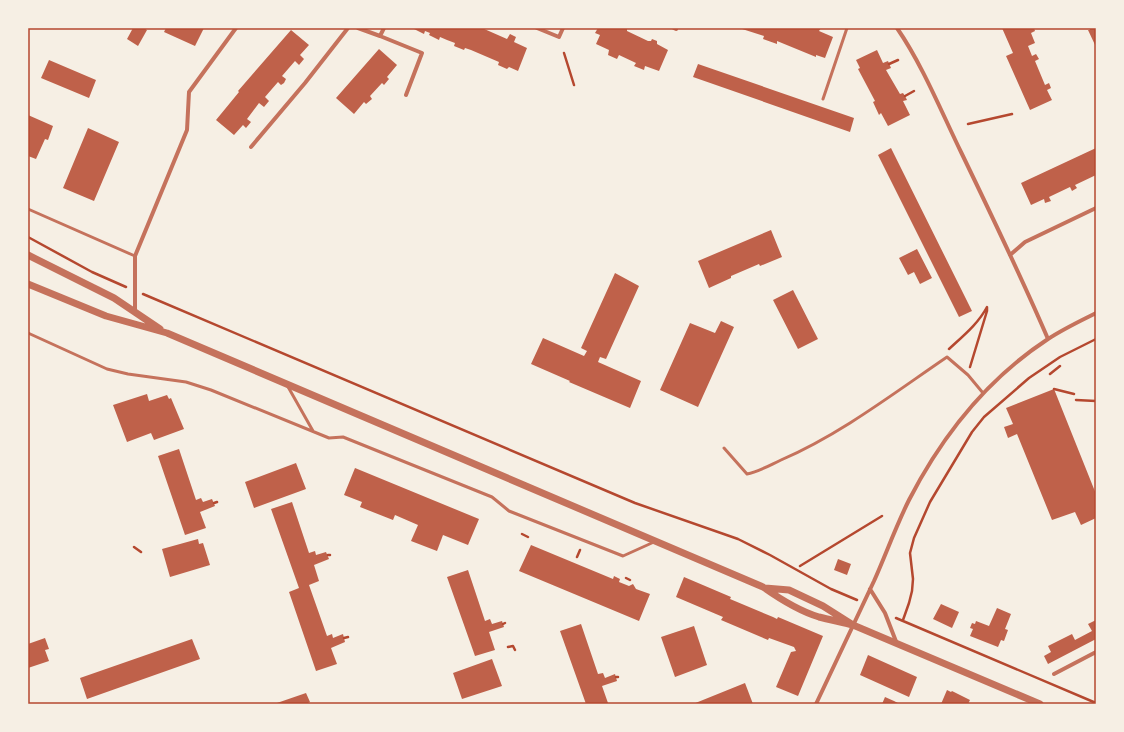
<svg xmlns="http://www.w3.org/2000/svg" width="1124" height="732" viewBox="0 0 1124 732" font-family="Raleway,sans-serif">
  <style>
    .building { fill: #bf614a }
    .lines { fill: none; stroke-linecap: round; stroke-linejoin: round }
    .path { stroke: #b5482f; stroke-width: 2.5 }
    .service { stroke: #c5725c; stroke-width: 3 }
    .minor { stroke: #c5725c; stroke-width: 4 }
    .tertiary { stroke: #c5725c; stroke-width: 7 }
    .neatline { fill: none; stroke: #b5482f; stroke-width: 1.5 }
  </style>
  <rect width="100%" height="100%" fill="#f6efe4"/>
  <!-- building -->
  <path class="building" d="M133,28H144L147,30L138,46L127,39Z
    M166,28H204L195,46L164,32Z
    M412,28H482L507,39L510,34L516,37L514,42L527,48L518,71L509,67L507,69L498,65L499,62L471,50L465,48L464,50L454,46L455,43L447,40L440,37L439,40L429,35L430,33L425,31L424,34Z
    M598,28H627V31L648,41H651L652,39L657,41V44L668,50L659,71L645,66L644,70L634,66L636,63L619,55L617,59L608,55L609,50L596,44L600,35L595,33Z
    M739,28H821L819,31L833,37L825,58L816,55V57L777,41V44L763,39L764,36Z
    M1002,28H1034L1035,31L1031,33L1035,43L1028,46L1032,56L1036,54L1039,59L1035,61L1045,85L1049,83L1051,88L1047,90L1052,100L1030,110L1006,56L1013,53Z
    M1089,28H1096V47L1088,30H1090Z
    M291,30L309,45L300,55L304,59L299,65L295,61L282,76L286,79L284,83L281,85L278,82L265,97L269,101L264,107L259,103L247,119L251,122L246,128L243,125L234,135L216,120L239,92L238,91Z
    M379,49L397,65L387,77L389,79L384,85L382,83L370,96L372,99L366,104L364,102L354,114L336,98Z
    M877,50L883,63L888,61L891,68L886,70L900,94L903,93L905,96L907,100L903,101L910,115L888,126L881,113L879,115L873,102L875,101L858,69L860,68L856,60Z
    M49,60L96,80L89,98L41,78Z
    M698,64L854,118L850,132L693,77Z
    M28,115L53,126L48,140L45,139L36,159L28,156Z
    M88,128L119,142L94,201L63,188Z
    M891,148L972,311L959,317L878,155Z
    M1096,148V175L1075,185L1077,188L1072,191L1070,187L1049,197L1051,201L1045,203L1044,199L1031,205L1021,183Z
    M771,230L782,257L760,266L759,264L731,276V278L709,288L698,261Z
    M917,249L932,278L920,284L914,272L908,275L899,258Z
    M615,273L639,286L606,359L600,357L598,362L641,381L630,408L569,382L570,381L531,364L543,338L584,356L587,351L581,348Z
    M793,290L818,339L798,349L773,300Z
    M721,321L734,327L698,407L660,390L690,323L715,333Z
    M1054,389L1096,494V518L1081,525L1075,512L1052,520L1017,434L1008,438L1004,427L1013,424L1006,408Z
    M147,394L149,401L167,395L169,399L171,398L184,429L154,440L151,433L127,442L113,405Z
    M179,449L196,500L201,498L203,502L212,499L215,506L200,512L206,528L185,535L158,456Z
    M296,463L306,489L254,508L245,482Z
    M355,468L479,519L468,545L443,535L437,551L411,541L418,525L395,515L393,520L360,507L362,502L344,495Z
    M292,502L309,553L315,551L316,555L326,552L329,559L314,565L319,581L309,585L327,636L332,634L333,638L343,634L345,642L331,648L337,664L316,671L289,592L299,588L271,509Z
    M198,539L199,544L203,543L210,565L170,577L162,549Z
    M531,545L613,579L614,576L620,579L619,582L629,586L633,584L636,589L650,594L639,621L519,571Z
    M838,559L851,564L847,575L834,570Z
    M468,570L485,621L490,619L492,624L502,621L504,627L489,632L495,650L475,656L447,577Z
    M684,577L731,597L730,599L773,617L777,619L778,617L823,636L798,696L776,687L791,652L796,651L794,647L769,638L768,640L721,620L723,617L676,597Z
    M941,604L959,612L952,628L933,619Z
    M997,608L1011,614L1005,629L1008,630L1004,641L1001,640L998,647L970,636L973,629L970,628L972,623L975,624L976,621L989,626Z
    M1096,620V639L1048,664L1044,656L1051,652L1048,646L1072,634L1075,640L1092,631L1088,624Z
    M581,624L598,674L603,673L605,678L615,674L617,681L602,686L608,703L604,704H586L560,631Z
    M694,626L707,665L675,677L661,637Z
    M45,638L49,649L45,650L49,661L28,668V644Z
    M192,639L200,659L87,699L80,678Z
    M868,655L917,677L909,697L860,675Z
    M492,659L502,686L462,699L453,673Z
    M745,683L753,704H693Z
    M947,690L951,692L952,691L970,700L968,704H941Z
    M306,693L310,702L306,704H274Z
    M885,697L894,701L900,704H882Z"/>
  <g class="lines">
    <!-- path -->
    <path class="path" d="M564,53L574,85
      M889,64L898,60
      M905,96L914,91
      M968,124L1012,114
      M28,237L92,272L126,287
      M143,294L635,503L738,539L770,555L831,589L857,600
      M949,349C963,336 978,324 987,307V311L970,367
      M1050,374L1060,366
      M1054,389L1074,394
      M1076,400L1096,401
      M214,503L217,502
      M522,534L528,537
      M134,547L141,552
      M328,555H330
      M577,557L580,550
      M800,566L882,516
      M626,578L630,580
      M896,618L1096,703
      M903,620L909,603L912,591L913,579L910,553L914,538L930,502L972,432L984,417L1029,378L1060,357L1096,339
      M503,624L505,623
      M344,638L348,637
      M508,647L513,646L515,650
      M616,677H618"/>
    <!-- service -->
    <path class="service" d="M823,99L847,28
      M28,209L135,256
      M28,333L107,369L128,374L186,382L211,390L329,438L343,437L492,497L509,511L623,556L654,542
      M287,385L313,431
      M724,448L747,474C758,472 770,465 781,460C841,434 894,393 947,357L968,375L983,393"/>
    <!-- minor -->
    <path class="minor" d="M358,28L380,36L384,28
      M537,28L559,37L563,28
      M674,28L676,29
      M897,28C923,66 941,111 961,152C991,214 1021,276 1048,339
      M380,36L422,53L406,95
      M251,147L305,83L348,28
      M1010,255L1025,242L1096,208
      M135,312V256L187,130L189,92L236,28
      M870,589L885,613L897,644
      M1054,674L1096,652
      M816,704C835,663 855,622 874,581C886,554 896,526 909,500C942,436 987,379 1048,339C1063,329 1080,321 1096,313"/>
    <!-- tertiary -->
    <path class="tertiary" d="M28,255L114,298L160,329
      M28,284L106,316L167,333L763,587C780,599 799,611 819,617C830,620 842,622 853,625
      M765,588L789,590L823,606L853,625L1040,704"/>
  </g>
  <!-- border -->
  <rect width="1124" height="732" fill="none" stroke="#f6efe4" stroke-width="58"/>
  <rect x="29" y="29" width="1066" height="674" class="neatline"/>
</svg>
